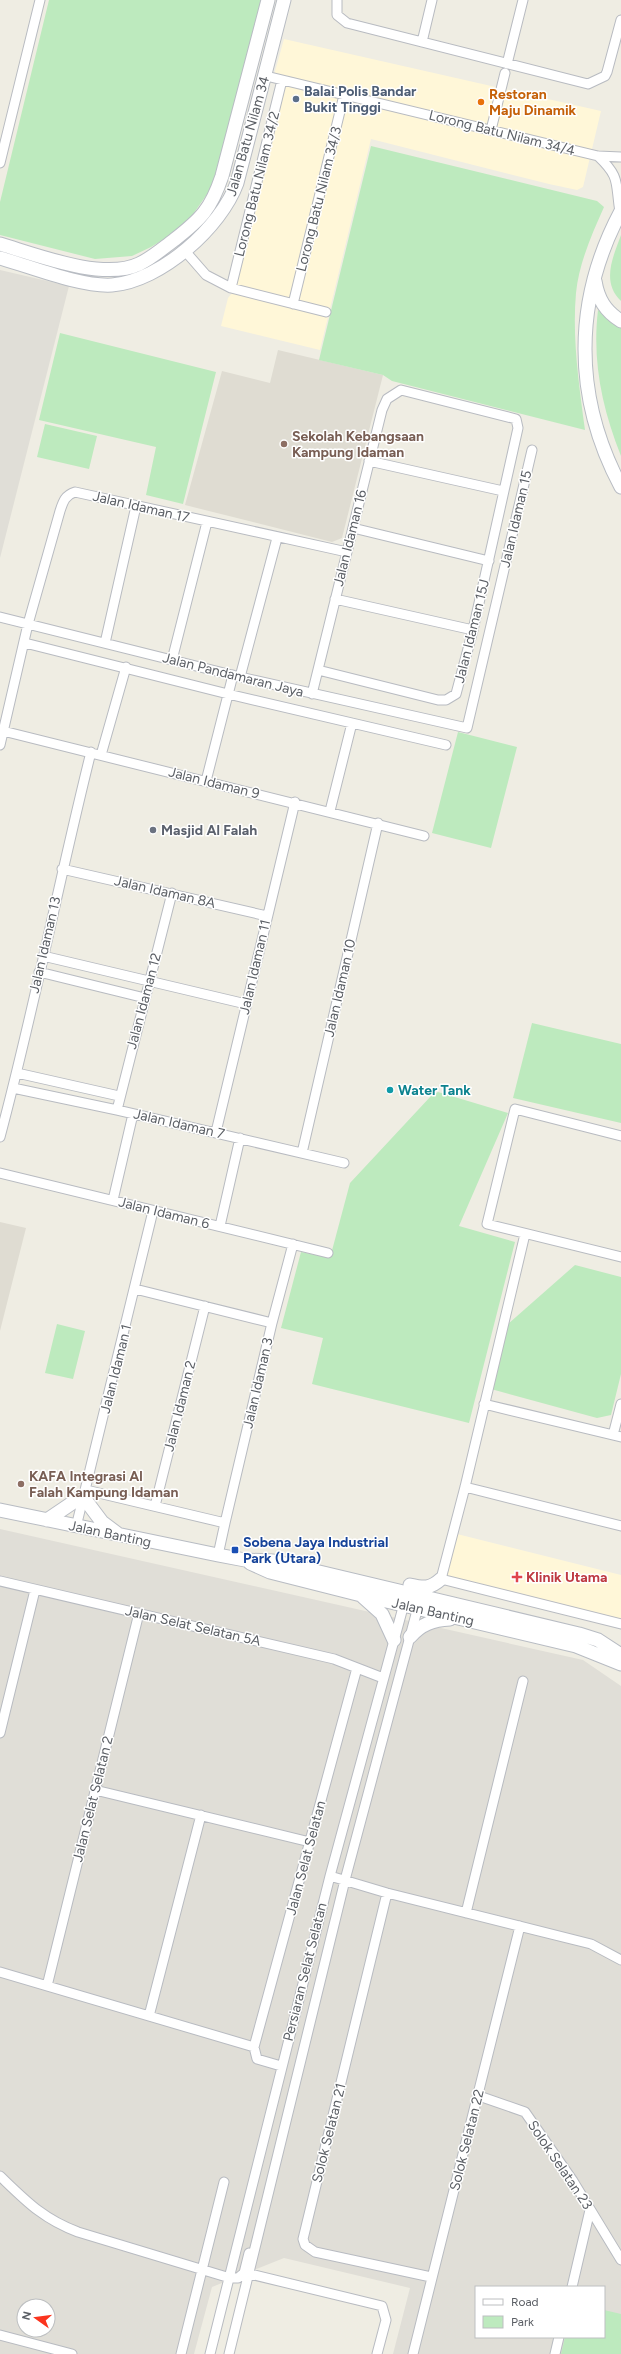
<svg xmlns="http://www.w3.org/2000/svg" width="621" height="2354" viewBox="0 0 621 2354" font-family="Figtree,sans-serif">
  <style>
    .commercial { fill: #fff7d8 }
    .industrial { fill: #e0ded7; fill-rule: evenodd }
    .education { fill: #dfdcd2 }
    .green { fill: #bdeabe }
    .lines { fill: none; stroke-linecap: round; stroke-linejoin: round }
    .street-casing { stroke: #b8bbc1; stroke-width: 11 }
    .secondary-casing { stroke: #b8bcc3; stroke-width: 15 }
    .street { stroke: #fff; stroke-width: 9 }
    .secondary { stroke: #fff; stroke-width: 13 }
    .service-dot { fill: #5c6f8a; stroke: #fff; stroke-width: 1.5 }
    .food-dot { fill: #e8710a; stroke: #fff; stroke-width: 1.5 }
    .education-dot { fill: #8d6e63; stroke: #fff; stroke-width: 1.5 }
    .worship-dot { fill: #6b7280; stroke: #fff; stroke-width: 1.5 }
    .culture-dot { fill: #0f9aa8; stroke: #fff; stroke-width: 1.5 }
    .transit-dot { fill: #1a4fb4; stroke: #fff; stroke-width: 1.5 }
    .health-dot { fill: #e0444e; stroke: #fff; stroke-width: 1.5 }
    .labels { text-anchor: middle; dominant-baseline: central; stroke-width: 3; stroke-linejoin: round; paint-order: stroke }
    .service-label { font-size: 14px; font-weight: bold; fill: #4e5e75; stroke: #fff; text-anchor: start }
    .food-label { font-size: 14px; font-weight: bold; fill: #c56008; stroke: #fff; text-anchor: start }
    .street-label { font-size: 14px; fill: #5b5f65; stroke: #fff }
    .education-label { font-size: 14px; font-weight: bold; fill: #785e54; stroke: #fff; text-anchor: start }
    .worship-label { font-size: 14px; font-weight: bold; fill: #5b616d; stroke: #fff; text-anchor: start }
    .culture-label { font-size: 14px; font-weight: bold; fill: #0d838f; stroke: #fff; text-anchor: start }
    .transit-label { font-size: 14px; font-weight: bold; fill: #164399; stroke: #fff; text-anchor: start }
    .health-label { font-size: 14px; font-weight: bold; fill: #be3a42; stroke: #fff; text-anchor: start }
  </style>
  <rect width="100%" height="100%" fill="#efede3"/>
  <!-- commercial -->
  <path class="commercial" d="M284,39L601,111L583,187L577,190L549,184L371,139L320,350L221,326L228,298L233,292L286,78L274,75Z
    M457,1534L621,1575V1620L446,1576Z"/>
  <!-- industrial -->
  <path class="industrial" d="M0,270L69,286L0,558Z
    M0,1529L583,1660L621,1686V2354H393L410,2288L284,2258L212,2287L194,2354H0ZM476,2287H604V2337H476ZM24,2306H48V2330H24Z"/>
  <!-- education -->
  <path class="education" d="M278,350L383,375L342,538L332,542L185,505L222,371L270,383Z
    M0,1222L26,1228L0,1331Z"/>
  <!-- green -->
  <path class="green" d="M49,0H262L217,180L184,227L151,247L132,256L95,259L0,235V202Z
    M371,146L597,201L604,207C592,234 579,263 576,293C572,338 579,385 585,430L392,381L383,375L319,360Z
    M621,235V301C601,282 613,257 621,235Z
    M598,310L621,326V456C602,408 592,361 598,310Z
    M60,333L216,372L183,504L146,495L156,447L39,420Z
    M45,424L97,436L89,469L37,457Z
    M458,732L517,747L491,848L432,833Z
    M532,1023L621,1044V1123L513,1098Z
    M438,1092L508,1113L459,1226L515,1242L469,1423L312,1384L323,1338L281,1328L301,1252L330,1258L350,1183L431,1096Z
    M575,1265L621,1277V1374L611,1415L597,1418L491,1389L508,1324Z
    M57,1324L85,1331L73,1379L45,1373Z
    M604,2310L621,2314V2354H561L565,2337H604Z"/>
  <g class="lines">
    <!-- street casing -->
    <g class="street-casing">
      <path id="street" d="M337,0V15L347,23L588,84L605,76L607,72L621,20
        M422,42L432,0
        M507,64L523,0
        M266,76L598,156L621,157
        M491,130L505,73
        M598,156C621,178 615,182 620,212
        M0,163L40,0
        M185,251L206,275L231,288L326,312
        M231,288L282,80
        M293,304L344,95
        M369,461L503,491
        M353,528L489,561
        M335,599L473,630
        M0,617L240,677L467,728L532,450
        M25,643L228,694L446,745
        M105,643L136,506
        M172,660L207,522
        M240,677L277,538
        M312,694L382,410L387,399L401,390L516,419L518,428L473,630L456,694L446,700H438L318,670
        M3,731L424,836
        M0,745L28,624L60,511C63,502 65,495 75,492L347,552
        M101,755L126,667
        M206,781L233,675
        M330,811L352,723
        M62,869L267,916
        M43,956L246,1004
        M39,972L145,998
        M17,1073L119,1096
        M13,1088L117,1110L344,1163
        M117,1110L172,893
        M216,1132L295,802
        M621,1136L515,1109L487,1224L621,1257
        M0,1137C34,1010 59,880 91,752
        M302,1153L378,823
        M0,1173L328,1253
        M113,1200L133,1114
        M220,1226L240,1138
        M525,1234L465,1487L441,1579L621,1624
        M135,1289L272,1323
        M484,1404L621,1437
        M613,1435L621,1404
        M465,1487L621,1526
        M86,1490L225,1523L272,1323L293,1244
        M155,1506L205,1306
        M76,1527L153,1211
        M218,1555L225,1523
        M0,1581L334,1659L383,1678
        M0,1733L35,1590
        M95,1790L310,1842
        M330,1876L387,1893L591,1944L621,1960
        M387,1893L303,2239L305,2245L315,2252L431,2277
        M466,1913L523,1681
        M0,1972L254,2047L257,2059L281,2066
        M47,1986L139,1613
        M149,2016L201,1815
        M254,2047L357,1668
        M479,2096L525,2112L573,2181L621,2260
        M0,2176C26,2201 43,2219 78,2232L230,2278H238L244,2273L249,2253
        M250,2274L382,2306L386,2320L377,2354
        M572,2287L590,2210
        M0,2335L72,2354
        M181,2354L224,2182
        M210,2354L330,1876L405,1600
        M229,2354L345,1880L419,1603
        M413,2354L520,1926
        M555,2354L559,2337"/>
    </g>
    <!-- secondary casing -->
    <g class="secondary-casing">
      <path id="secondary" d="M621,211C573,301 573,397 621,487
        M0,244C37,255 103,281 139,264C152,258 163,248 174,240C201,219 211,209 222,176L268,0
        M0,258C32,267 81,287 112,285C161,281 221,227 237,183L284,0
        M595,281C598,299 605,311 621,321
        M84,1498L102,1522L118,1534
        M0,1510L218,1555L245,1560L273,1561L579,1634L598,1640L621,1655
        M47,1520L84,1495
        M250,1563L270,1572L361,1595L576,1646L621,1664
        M410,1585C424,1588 430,1589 441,1579
        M363,1597L382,1614L394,1640
        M410,1637C421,1624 433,1620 450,1619"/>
    </g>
    <!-- street -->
    <use href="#street" class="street"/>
    <!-- secondary -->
    <use href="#secondary" class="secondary"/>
  </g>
  <!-- markers -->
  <circle class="service-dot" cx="296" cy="99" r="4"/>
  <circle class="food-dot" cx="481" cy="102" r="4"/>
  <g class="education-dot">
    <circle cx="284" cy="444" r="4"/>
    <circle cx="21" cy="1484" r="4"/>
  </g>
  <circle class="worship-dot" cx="153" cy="830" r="4"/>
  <circle class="culture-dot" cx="390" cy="1090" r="4"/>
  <rect class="transit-dot" x="231" y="1546" width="8" height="8" rx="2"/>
  <path class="health-dot" d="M515 1571h4v4h4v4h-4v4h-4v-4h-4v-4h4z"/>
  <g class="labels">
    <!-- service labels -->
    <g class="service-label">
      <text x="304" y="91">Balai Polis Bandar<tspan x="304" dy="16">Bukit Tinggi</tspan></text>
    </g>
    <!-- food labels -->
    <g class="food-label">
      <text x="489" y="94">Restoran<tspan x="489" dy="16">Maju Dinamik</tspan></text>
    </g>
    <!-- street labels -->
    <g class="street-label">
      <text transform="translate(502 133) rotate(14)">Lorong Batu Nilam 34/4</text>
      <text transform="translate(248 136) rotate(-74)">Jalan Batu Nilam 34</text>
      <text transform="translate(257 184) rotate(-76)">Lorong Batu Nilam 34/2</text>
      <text transform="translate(319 199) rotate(-76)">Lorong Batu Nilam 34/3</text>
      <text transform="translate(141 507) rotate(13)">Jalan Idaman 17</text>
      <text transform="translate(516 519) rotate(-77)">Jalan Idaman 15</text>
      <text transform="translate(350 538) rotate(-76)">Jalan Idaman 16</text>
      <text transform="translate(472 631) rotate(-76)">Jalan Idaman 15J</text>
      <text transform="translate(233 675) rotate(14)">Jalan Pandamaran Jaya</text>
      <text transform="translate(214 783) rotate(14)">Jalan Idaman 9</text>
      <text transform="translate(165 892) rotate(13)">Jalan Idaman 8A</text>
      <text transform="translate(45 945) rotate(-77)">Jalan Idaman 13</text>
      <text transform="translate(255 967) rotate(-77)">Jalan Idaman 11</text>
      <text transform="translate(340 988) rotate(-77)">Jalan Idaman 10</text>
      <text transform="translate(144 1001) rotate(-75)">Jalan Idaman 12</text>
      <text transform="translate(179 1124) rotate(13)">Jalan Idaman 7</text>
      <text transform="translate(164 1213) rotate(14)">Jalan Idaman 6</text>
      <text transform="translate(116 1369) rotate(-76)">Jalan Idaman 1</text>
      <text transform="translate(258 1383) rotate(-77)">Jalan Idaman 3</text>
      <text transform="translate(180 1406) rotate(-76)">Jalan Idaman 2</text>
      <text transform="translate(110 1534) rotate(12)">Jalan Banting</text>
      <text transform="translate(433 1612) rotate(13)">Jalan Banting</text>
      <text transform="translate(193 1626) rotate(13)">Jalan Selat Selatan 5A</text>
      <text transform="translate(93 1799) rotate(-76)">Jalan Selat Selatan 2</text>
      <text transform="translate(306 1858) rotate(-75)">Jalan Selat Selatan</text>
      <text transform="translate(305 1972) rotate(-76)">Persiaran Selat Selatan</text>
      <text transform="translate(329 2133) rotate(-76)">Solok Selatan 21</text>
      <text transform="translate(467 2140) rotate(-76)">Solok Selatan 22</text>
      <text transform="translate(560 2165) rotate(56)">Solok Selatan 23</text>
    </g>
    <!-- education labels -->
    <g class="education-label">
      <text x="292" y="436">Sekolah Kebangsaan<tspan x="292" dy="16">Kampung Idaman</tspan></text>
      <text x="29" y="1476">KAFA Integrasi Al<tspan x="29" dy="16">Falah Kampung Idaman</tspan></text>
    </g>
    <!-- worship labels -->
    <g class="worship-label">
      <text x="161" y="830">Masjid Al Falah</text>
    </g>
    <!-- culture labels -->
    <g class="culture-label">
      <text x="398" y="1090">Water Tank</text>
    </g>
    <!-- transit labels -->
    <g class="transit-label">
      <text x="243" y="1542">Sobena Jaya Industrial<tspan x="243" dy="16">Park (Utara)</tspan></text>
    </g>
    <!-- health labels -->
    <g class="health-label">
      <text x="526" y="1577">Klinik Utama</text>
    </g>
  </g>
  <!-- legend -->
  <rect x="475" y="2286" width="130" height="52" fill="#ffffff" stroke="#bdbfc1"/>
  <rect x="483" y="2299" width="20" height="6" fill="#ffffff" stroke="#bdbfc1"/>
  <text x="511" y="2306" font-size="12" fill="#5b5f65">Road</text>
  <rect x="483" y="2316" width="20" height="12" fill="#bdeabe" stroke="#bdbfc1"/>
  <text x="511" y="2326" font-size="12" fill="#5b5f65">Park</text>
  <!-- north arrow -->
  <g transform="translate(36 2318) rotate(284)"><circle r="19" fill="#ffffff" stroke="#bdbfc1"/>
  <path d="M0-3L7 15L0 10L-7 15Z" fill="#fb341e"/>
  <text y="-6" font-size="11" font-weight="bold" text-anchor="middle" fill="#5b5f65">N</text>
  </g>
</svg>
